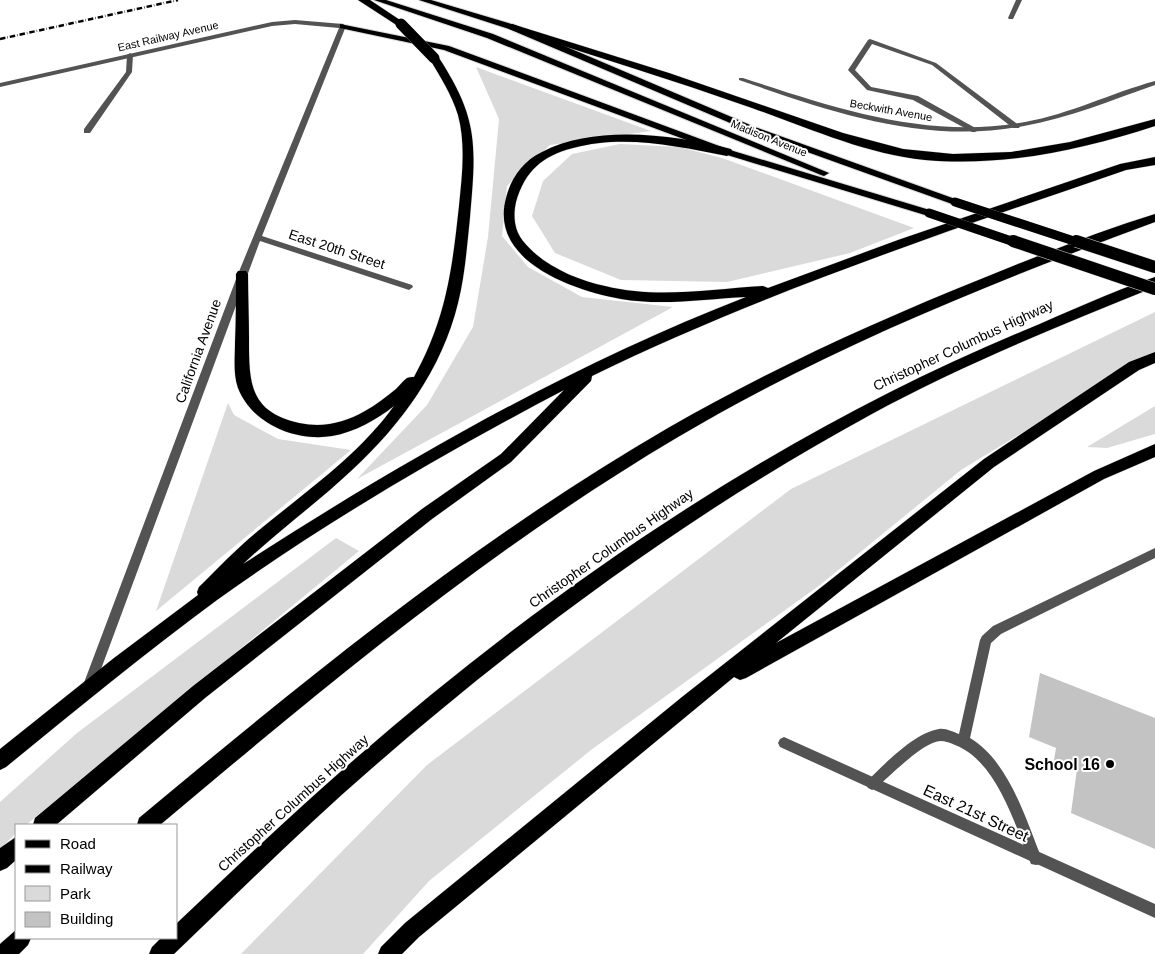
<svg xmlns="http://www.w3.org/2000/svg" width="1155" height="954" viewBox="0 0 1155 954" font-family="Helvetica,sans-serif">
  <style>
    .green { fill: #dadada }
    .building { fill: #c3c3c3 }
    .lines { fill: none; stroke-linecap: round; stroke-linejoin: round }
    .primary-casing { stroke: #dbdbdb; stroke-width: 2 }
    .motorway-casing { stroke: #dbdbdb; stroke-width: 1 }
    .service { fill: #535353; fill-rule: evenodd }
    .minor { fill: #535353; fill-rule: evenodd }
    .primary { fill: #000; fill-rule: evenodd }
    .motorway { fill: #000; fill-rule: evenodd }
    .rail { stroke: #000; stroke-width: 2.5; stroke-dasharray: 5.5 2 0.5 2; stroke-linecap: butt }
    .primary-bridge-far1-casing { stroke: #dbdbdb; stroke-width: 9; stroke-linecap: butt }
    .primary-bridge-casing { stroke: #dbdbdb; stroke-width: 13; stroke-linecap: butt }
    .motorway-bridge-casing { stroke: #dbdbdb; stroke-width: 11; stroke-linecap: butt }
    .primary-bridge-far1 { stroke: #000; stroke-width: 9 }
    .primary-bridge { stroke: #000; stroke-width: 12 }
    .motorway-bridge { stroke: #000; stroke-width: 11 }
    .poi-dot { fill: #000; stroke: #fff; stroke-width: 2 }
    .labels { text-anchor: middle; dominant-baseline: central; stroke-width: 4; stroke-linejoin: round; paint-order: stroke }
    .far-street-label { font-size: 11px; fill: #000; stroke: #fff }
    .street-label { font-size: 14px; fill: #000; stroke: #fff }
    .near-poi-label { font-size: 16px; font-weight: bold; fill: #000; stroke: #fff; text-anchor: end }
    .near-street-label { font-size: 16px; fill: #000; stroke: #fff }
  </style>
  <rect width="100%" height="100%" fill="#fff"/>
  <!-- green -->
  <path class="green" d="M476,67L651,131L550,145L507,186L502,236L528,267L582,297L673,307L357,479L427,405L473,327L488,237L499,119Z
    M620,144L679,147L722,158L914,228L850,253L727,282L621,280L555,253L532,216L543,181L572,154Z
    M1155,312V352L961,470L820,585L591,750L429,881L363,954H241L427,765L791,489Z
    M228,403L234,415L278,439L351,450L156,611Z
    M1155,406V434L1107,448L1087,447Z
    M336,538L359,551L26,825H16V833L0,849V802L77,733Z"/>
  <!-- building -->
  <path class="building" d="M1040,673L1155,718V849L1071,813L1077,769L1054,760L1056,748L1029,737Z"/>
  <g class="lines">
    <!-- primary casing -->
    <g class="primary-casing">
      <path id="primary" d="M374,0H386L493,34L829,173L824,176L821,175L487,38Z
        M419,0H431L515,25L755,127L958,200L960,202L955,205L952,204L749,131L509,29Z
        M340,24L449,46L730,150L933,211L934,213L929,216L925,215L724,154L444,50L340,28Z"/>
    </g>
    <!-- motorway casing -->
    <g class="motorway-casing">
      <path id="motorway" d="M358,0H370L406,24L401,27L398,26Z
        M512,24L669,73L843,133L903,149L953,154L1011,152L1070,142L1155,119V126C1081,150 1004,167 925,160C865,154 809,128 752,108C672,80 590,54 509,29L507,27Z
        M434,55L439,58C479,119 476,147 470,217C467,246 465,275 458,303C442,369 401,425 352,470C317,503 278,531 243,564C403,461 568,366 746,297C705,299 662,306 621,299C572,290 489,261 506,198C511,178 523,161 542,152C596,124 674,135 731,149L733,152L727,156C677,146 623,134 573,148C542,156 525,171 516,202C513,215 514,230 523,241C542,265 576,280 605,286C657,299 710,289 763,286L768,288L898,240L1120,164L1155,157V165L1126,170C946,232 764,292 592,376L591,381L511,462L432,519L205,698L56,825H33L35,818L193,686L422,509L501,454L564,390C444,453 327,521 217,600C145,653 76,710 6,767L0,770V749L114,658L198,595L197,592L199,587C218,568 237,548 258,531C304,493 358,456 394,406C376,420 355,432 332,436C296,442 252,424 238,388C233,374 235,357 235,343C236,320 236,297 236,274L238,271H246L248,274C248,296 249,317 249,339C249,382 249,412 299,423C323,428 344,423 365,411C376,405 386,397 396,389C399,386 403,381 407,378C410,377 411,377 414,377C446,319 452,271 459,206C462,176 466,145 458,115C452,95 440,76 429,58Z
        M1155,214V222C991,283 828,348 678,437C492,547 325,686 160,825H137L139,818C307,678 478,538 668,428C769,370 874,322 981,279C1038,256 1096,232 1155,214Z
        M1155,277V287C1059,326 961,365 870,415C690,513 525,635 371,769C303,828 239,892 174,954H149L152,947L161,938H176V924C235,868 294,812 355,759C555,585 778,433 1023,331C1066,313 1110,292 1155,277Z
        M1155,352V363L1139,370L994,467L776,643L1094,471L1155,444V457L1104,479L746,678L740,680L734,677L419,937L402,954H378L381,947L405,923L682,697L984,459L1129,362Z
        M16,837V860L7,868L0,871V848Z
        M16,930V938H31L28,945L19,954H0V944Z"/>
    </g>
    <!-- service -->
    <path class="service" d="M1016,0H1022L1013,19H1009L1008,18Z
      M870,39L936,63L1020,126L1019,128H1013L932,65L872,44L855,70L871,87L918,96L979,130L975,132H972L913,100L867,90L848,70L868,40Z
      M130,53L133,55L132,72L90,133H84V129L126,72L127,55Z
      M1155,548V558L1001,634L991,643L970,738C1009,761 1026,820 1042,859L1041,864L1036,865L1031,864C1015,825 997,761 955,745C951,743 945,741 940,741C923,742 890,776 876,788L872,790L868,788L866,784L868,780C886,763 914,733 939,729C946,728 953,732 959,734L980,640L982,636L993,626Z"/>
    <!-- minor -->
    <path class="minor" d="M295,20L343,24L346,26L262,236L412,285L413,287L409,290L406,289L260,241L94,688L92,692L88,694L84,692L82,688L238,274L339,28L295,24L272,26L0,87V83L272,22Z
      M739,78H743C835,108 927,140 1025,122C1070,114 1111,93 1155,81V85C1112,100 1069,118 1024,126C924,145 832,112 739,80Z
      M784,737L1155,904V918L780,747L778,743L780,739Z"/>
    <!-- primary -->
    <use href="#primary" class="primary"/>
    <!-- motorway -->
    <use href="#motorway" class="motorway"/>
    <!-- rail -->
    <path class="rail" d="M0,39L178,0"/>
    <!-- primary-bridge-far1 casing -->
    <g class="primary-bridge-far1-casing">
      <path id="primary-bridge-far1" d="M955,202L1080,243
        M929,213L1017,243"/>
    </g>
    <!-- primary-bridge casing -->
    <g class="primary-bridge-casing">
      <path id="primary-bridge" d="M1013,241L1155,289
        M1076,241L1155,267"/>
    </g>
    <!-- motorway-bridge casing -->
    <g class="motorway-bridge-casing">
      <path id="motorway-bridge" d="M401,24L434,58"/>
    </g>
    <!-- primary-bridge-far1 -->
    <use href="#primary-bridge-far1" class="primary-bridge-far1"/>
    <!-- primary-bridge -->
    <use href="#primary-bridge" class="primary-bridge"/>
    <!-- motorway-bridge -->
    <use href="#motorway-bridge" class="motorway-bridge"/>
  </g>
  <!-- markers -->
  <circle class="poi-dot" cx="1110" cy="764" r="5"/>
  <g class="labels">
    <!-- far-street labels -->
    <g class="far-street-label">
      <text transform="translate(168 36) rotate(-13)">East Railway Avenue</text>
      <text transform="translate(891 110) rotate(10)">Beckwith Avenue</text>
      <text transform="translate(769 138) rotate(22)">Madison Avenue</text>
    </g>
    <!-- street labels -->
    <g class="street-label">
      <text transform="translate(337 249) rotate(18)">East 20th Street</text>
      <text transform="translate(963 345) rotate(-25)">Christopher Columbus Highway</text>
      <text transform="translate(198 351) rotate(-70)">California Avenue</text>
      <text transform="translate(611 548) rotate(-35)">Christopher Columbus Highway</text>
      <text transform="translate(293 803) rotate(-42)">Christopher Columbus Highway</text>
    </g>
    <!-- near-poi labels -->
    <g class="near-poi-label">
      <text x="1100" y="764">School 16</text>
    </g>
    <!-- near-street labels -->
    <g class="near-street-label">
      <text transform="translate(976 813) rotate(25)">East 21st Street</text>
    </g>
  </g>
  <!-- legend -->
  <rect x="15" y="824" width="162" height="115" fill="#ffffff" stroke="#999999"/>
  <rect x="25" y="840" width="25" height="8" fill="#000000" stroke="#999999"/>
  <text x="60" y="849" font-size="15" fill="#000000">Road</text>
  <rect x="25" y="865" width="25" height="8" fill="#000000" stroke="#999999"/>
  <text x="60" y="874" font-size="15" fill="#000000">Railway</text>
  <rect x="25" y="886" width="25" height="15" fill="#dadada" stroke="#999999"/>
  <text x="60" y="899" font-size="15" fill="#000000">Park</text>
  <rect x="25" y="912" width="25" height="15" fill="#c3c3c3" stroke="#999999"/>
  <text x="60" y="924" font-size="15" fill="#000000">Building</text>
</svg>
